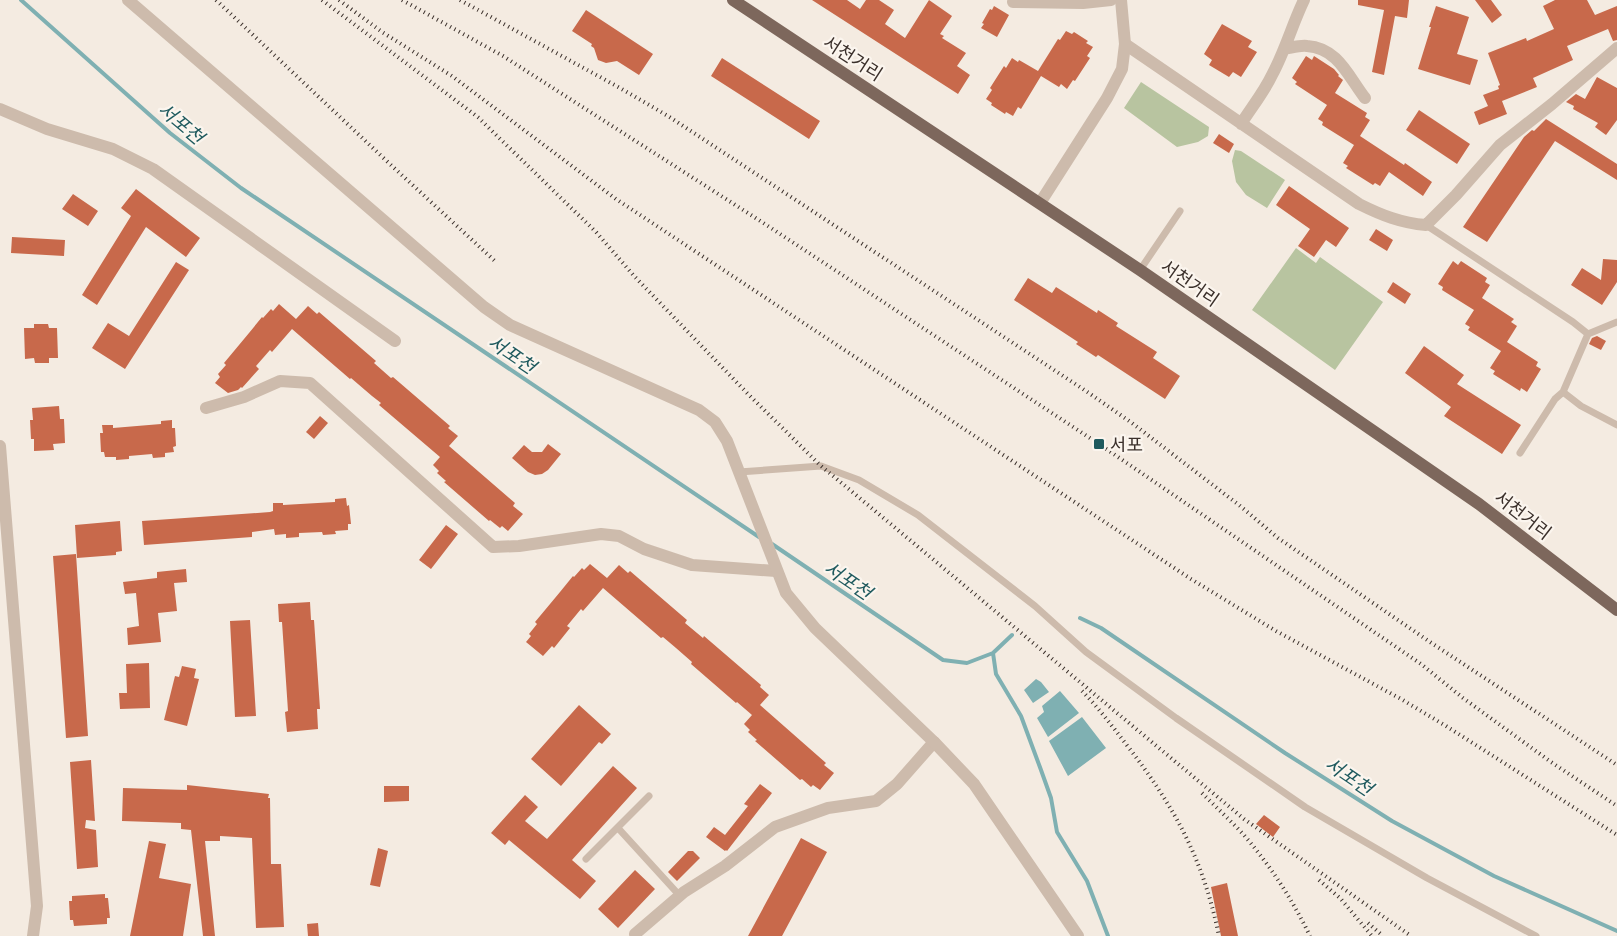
<svg xmlns="http://www.w3.org/2000/svg" width="1617" height="936" viewBox="0 0 1617 936" font-family="Mulish,'Noto Sans KR',sans-serif">
  <style>
    .green { fill: #b8c4a0 }
    .water { fill: #7fb0b2 }
    .lines { fill: none; stroke-linecap: round; stroke-linejoin: round }
    .stream { stroke: #7fb0b2; stroke-width: 4 }
    .building { fill: #c8694b }
    .service { stroke: #cdbbac; stroke-width: 7 }
    .minor { stroke: #cdbbac; stroke-width: 12 }
    .tertiary { stroke: #cdbbac; stroke-width: 12 }
    .primary { stroke: #7d675c; stroke-width: 12 }
    .rail { stroke: #3b302b; stroke-width: 4; stroke-dasharray: 1 4; stroke-linecap: butt }
    .poi-dot { fill: #1f5a5e; stroke: #fbf5ee; stroke-width: 2 }
    .labels { text-anchor: middle; dominant-baseline: central; stroke-width: 4.5; stroke-linejoin: round; paint-order: stroke }
    .street-label { font-size: 18px; fill: #3b302b; stroke: #fbf5ee }
    .poi-label { font-size: 18px; fill: #3b302b; stroke: #fbf5ee; text-anchor: start }
    .water-label { font-size: 19px; font-style: italic; fill: #1f5a5e; stroke: #fbf5ee }
  </style>
  <rect width="100%" height="100%" fill="#f4ebe1"/>
  <!-- green -->
  <path class="green" d="M1141,82L1209,127L1208,136L1198,142L1177,147L1124,108Z
    M1235,150L1241,151L1285,180L1267,208L1246,195L1236,182L1232,161Z
    M1296,248L1316,263L1320,257L1383,302L1335,370L1252,310Z"/>
  <!-- water -->
  <path class="water" d="M1036,679L1041,682L1049,692L1033,703L1024,690Z
    M1060,691L1079,713L1048,737L1037,718L1044,712L1042,706Z
    M1082,717L1106,748L1068,776L1049,741Z"/>
  <g class="lines">
    <!-- stream -->
    <path class="stream" d="M21,0L170,133L241,188L759,537
      M772,544L943,660L967,663L993,653L1012,635
      M1080,618L1101,628L1285,753L1392,821L1494,876L1617,931
      M993,653L996,674L1021,716L1041,770L1051,798L1057,832L1087,881L1108,936"/>
  </g>
  <!-- building -->
  <path class="building" d="M812,0H847L860,9L866,0H879L894,10L885,24L905,38L929,0L952,16L940,34L944,36L942,38L966,53L957,66L970,75L958,94Z
    M1358,0H1409L1407,18L1395,16L1384,75L1372,72L1384,10L1358,5Z
    M1475,0H1491L1502,15L1492,23Z
    M1555,0H1587L1595,15L1617,6V40L1613,41L1608,29L1567,46L1573,60L1533,78L1537,87L1502,101L1507,114L1479,125L1474,112L1488,106L1483,95L1499,89L1498,86L1500,85L1488,53L1526,38L1527,41L1554,29L1543,6Z
    M994,6L1009,15L997,37L981,28L984,24L982,23L990,9L992,10Z
    M1436,6L1469,17L1457,54L1478,60L1470,85L1418,69L1431,27H1429Z
    M586,10L653,54L639,75L617,61L606,63L598,60L594,48L591,46L592,44L572,31Z
    M1222,24L1252,41L1248,47L1257,52L1241,77L1233,72L1229,77L1209,65L1212,60L1204,54Z
    M1066,31L1072,34L1074,32L1088,41L1086,43L1093,47L1087,56L1090,58L1075,81L1073,80L1067,89L1061,84L1059,87L1041,76L1021,109L1018,107L1013,116L1006,112L1005,114L991,105L992,103L986,99L992,90L990,88L1004,66L1006,68L1012,58L1018,62L1019,60L1038,71L1058,39L1060,40Z
    M1306,56L1312,60L1314,56L1334,69L1339,75L1338,76L1343,80L1335,93L1367,113L1365,117L1370,120L1360,136L1404,165L1405,163L1432,182L1423,196L1389,172L1380,186L1375,183L1373,185L1346,168L1348,166L1343,163L1354,145L1322,125L1323,122L1318,119L1327,105L1295,84L1297,82L1292,78Z
    M722,58L820,121L809,139L711,76Z
    M1597,77L1617,88V120L1606,135L1595,127L1598,123L1573,109L1574,106L1566,102L1576,94L1585,99Z
    M1419,110L1470,144L1457,164L1406,130Z
    M1546,119L1617,164V180L1555,141L1487,242L1463,227L1524,137L1532,130L1534,131Z
    M1219,134L1234,144L1229,153L1213,143Z
    M1289,186L1349,228L1336,247L1326,240L1314,257L1298,246L1310,229L1276,205Z
    M136,189L200,238L186,257L146,227L97,305L82,295L131,216L121,208Z
    M73,194L98,211L88,226L62,209Z
    M1376,229L1393,240L1387,251L1369,240Z
    M12,237L65,240L64,256L11,253Z
    M1603,259L1617,260V282L1602,305L1571,285L1582,268L1601,280Z
    M1453,261L1458,265L1461,261L1487,278L1485,282L1490,285L1482,298L1514,319L1511,322L1517,326L1507,342L1538,362L1536,366L1541,369L1527,392L1521,388L1520,391L1493,374L1495,371L1490,368L1501,351L1468,330L1470,327L1465,324L1474,310L1442,290L1443,287L1438,284Z
    M176,262L189,270L125,369L92,348L108,323L129,336Z
    M1028,278L1052,293L1056,287L1097,313L1098,310L1118,323L1116,326L1157,352L1153,358L1180,376L1165,399L1098,355L1096,357L1076,344L1078,342L1014,300Z
    M1393,282L1411,294L1405,304L1387,292Z
    M279,304L296,319L308,306L317,314L319,312L376,361L374,363L391,378L393,377L450,426L448,428L458,436L449,446L515,503L513,506L523,514L508,531L502,526L500,528L490,520L489,521L444,482L446,481L437,473L439,471L433,465L440,457L379,405L381,403L372,396L351,378L350,379L292,329L272,352L270,350L256,366L259,369L242,388L241,387L238,390L228,393L215,383L220,377L218,374L226,365L224,363L249,333L262,317L263,318L271,309L273,311Z
    M34,324H48L49,328H57L58,358H49V363H35L34,358L25,359L24,328H34Z
    M1597,336L1606,341L1601,350L1589,344L1592,338Z
    M1424,346L1464,375L1457,384L1521,425L1502,454L1444,416L1451,407L1405,373Z
    M59,406L60,419H64L65,443L53,444L54,450L34,451V439H31L30,420H33L32,408Z
    M320,416L328,423L314,439L306,432Z
    M172,420V428H175L176,446L173,447L174,452L165,453V457L153,458L152,454L129,456V459L116,460V457H105L104,452H101L100,433H103L102,425H113V428L161,424V421Z
    M548,444L561,454L548,470L542,474L535,475L528,472L512,458L524,445L532,452H542Z
    M346,498L347,506L349,505L351,524H348V530L335,531L336,534L323,535L322,532L299,533V537L286,538V534L275,535L274,529L252,532V537L144,545L142,521L270,512L273,511V503H283V505L335,502V499Z
    M120,521L122,551L116,552V555L77,558L75,525Z
    M446,525L458,534L431,569L419,560Z
    M76,554L88,736L66,738L53,556Z
    M590,564L607,578L619,565L628,573L630,571L687,620L685,623L703,638L704,636L761,685L760,687L769,695L760,705L826,763L824,765L834,773L820,790L813,785L811,787L802,779L800,780L755,741L757,740L748,732L750,730L744,724L752,715L737,702L736,703L691,664L692,662L676,648L663,637L661,638L603,588L583,611L581,609L567,626L570,628L554,648L552,646L543,656L526,642L531,636L529,634L537,624L535,622L560,592L573,576L574,577L582,568L584,570Z
    M186,569L187,582L174,583L177,611L158,613L161,642L128,645L127,628L139,626L136,593L125,594L123,582L157,578V572Z
    M310,602L311,620H314L320,709H317L318,729L287,732L285,712L288,711L282,622H279L278,604Z
    M250,620L256,716L235,717L230,621Z
    M149,663L150,708L120,709L119,693H127L126,664Z
    M182,666L196,669L194,678L199,679L187,726L164,720L175,676L179,677Z
    M579,705L611,734L602,744L599,742L561,786L531,759Z
    M91,760L95,821L86,820L85,828L96,830L98,867L77,869L70,762Z
    M613,766L637,788L572,860L596,881L580,899L509,840L505,845L491,833L525,795L538,807L525,821L547,839Z
    M760,784L772,793L727,851L726,850L725,851L706,837L714,827L725,835L748,806L744,804Z
    M187,785L269,794L268,798H270L271,864H281L284,927L256,928L252,838L220,836V841H205L215,936H203L191,830L181,829V823L122,821L123,788L187,790Z
    M384,786H409V801L384,802Z
    M1264,815L1280,827L1273,837L1256,824Z
    M801,838L827,852L782,936H748Z
    M149,841L166,844L159,878L191,884L183,936H130Z
    M378,848L388,851L380,887L370,885Z
    M688,851H693L700,858L677,881L668,872Z
    M635,870L655,889L618,928L598,909Z
    M1227,883L1238,936H1221L1211,887Z
    M105,894V898H108L110,918H107V924L74,926L73,920H70L69,901H72V896Z
    M318,923L319,936H308L307,924Z"/>
  <g class="lines">
    <!-- service -->
    <path class="service" d="M1426,225L1573,322L1588,334L1563,392L1555,399L1520,453
      M1140,270L1180,211
      M1588,334L1617,322
      M1563,392L1581,406L1617,425
      M739,472L821,466L859,480L918,515L1035,606L1086,652L1176,718L1305,807L1427,878L1536,936
      M618,828L680,896
      M586,859L649,796"/>
    <!-- minor -->
    <path class="minor" d="M1013,2L1083,3L1111,0
      M1125,44L1359,204C1381,215 1401,223 1426,225L1456,195L1500,145L1552,104L1617,48
      M1284,49C1291,48 1300,45 1307,46C1338,48 1348,76 1365,98
      M0,109L47,129L113,149L153,169L395,341
      M1241,124C1251,108 1264,92 1272,75C1285,51 1292,25 1304,0
      M206,408L244,397L280,381L310,383L493,547L519,546L601,534L619,536L644,549L692,565L776,571
      M635,934L684,892L725,866L775,827L828,808L876,801L897,784L934,742"/>
    <!-- tertiary -->
    <path class="tertiary" d="M128,0L484,307L510,325L699,410L715,422L727,441L786,593L815,628L934,742L974,784L1078,936
      M1040,203L1107,98L1122,69L1125,44L1121,0
      M0,446L37,906L33,936"/>
    <!-- primary -->
    <path class="primary" d="M733,0L1140,270L1479,504L1617,610"/>
    <!-- rail -->
    <path class="rail" d="M216,0L392,166L497,263
      M322,0L479,118L491,130L596,232L635,277L748,394L821,466L844,485L1244,819L1411,936
      M339,0L382,32L452,76L616,199L1191,579L1276,631L1401,699L1446,726L1617,835
      M402,0L503,56L765,224L1099,444L1421,664L1463,698L1551,762L1617,806
      M460,0L620,88L668,116L1086,391L1132,423L1239,505L1278,538L1433,644L1617,765
      M1082,691C1098,707 1112,726 1126,744C1174,806 1203,858 1219,936
      M1202,793C1216,807 1230,820 1243,834C1270,865 1292,899 1310,936
      M1319,880L1340,898L1372,936
      M1368,923L1383,936"/>
  </g>
  <!-- markers -->
  <rect class="poi-dot" x="1093" y="438" width="12" height="12" rx="2.5"/>
  <g class="labels">
    <!-- street labels -->
    <g class="street-label">
      <text transform="translate(853 58) rotate(33)">서천거리</text>
      <text transform="translate(1190 283) rotate(35)">서천거리</text>
      <text transform="translate(1523 515) rotate(38)">서천거리</text>
    </g>
    <!-- poi labels -->
    <g class="poi-label">
      <text x="1110" y="444">서포</text>
    </g>
    <!-- water labels -->
    <g class="water-label">
      <text transform="translate(181 123) rotate(40)">서포천</text>
      <text transform="translate(512 354) rotate(34)">서포천</text>
      <text transform="translate(848 580) rotate(34)">서포천</text>
      <text transform="translate(1349 776) rotate(34)">서포천</text>
    </g>
  </g>
</svg>
